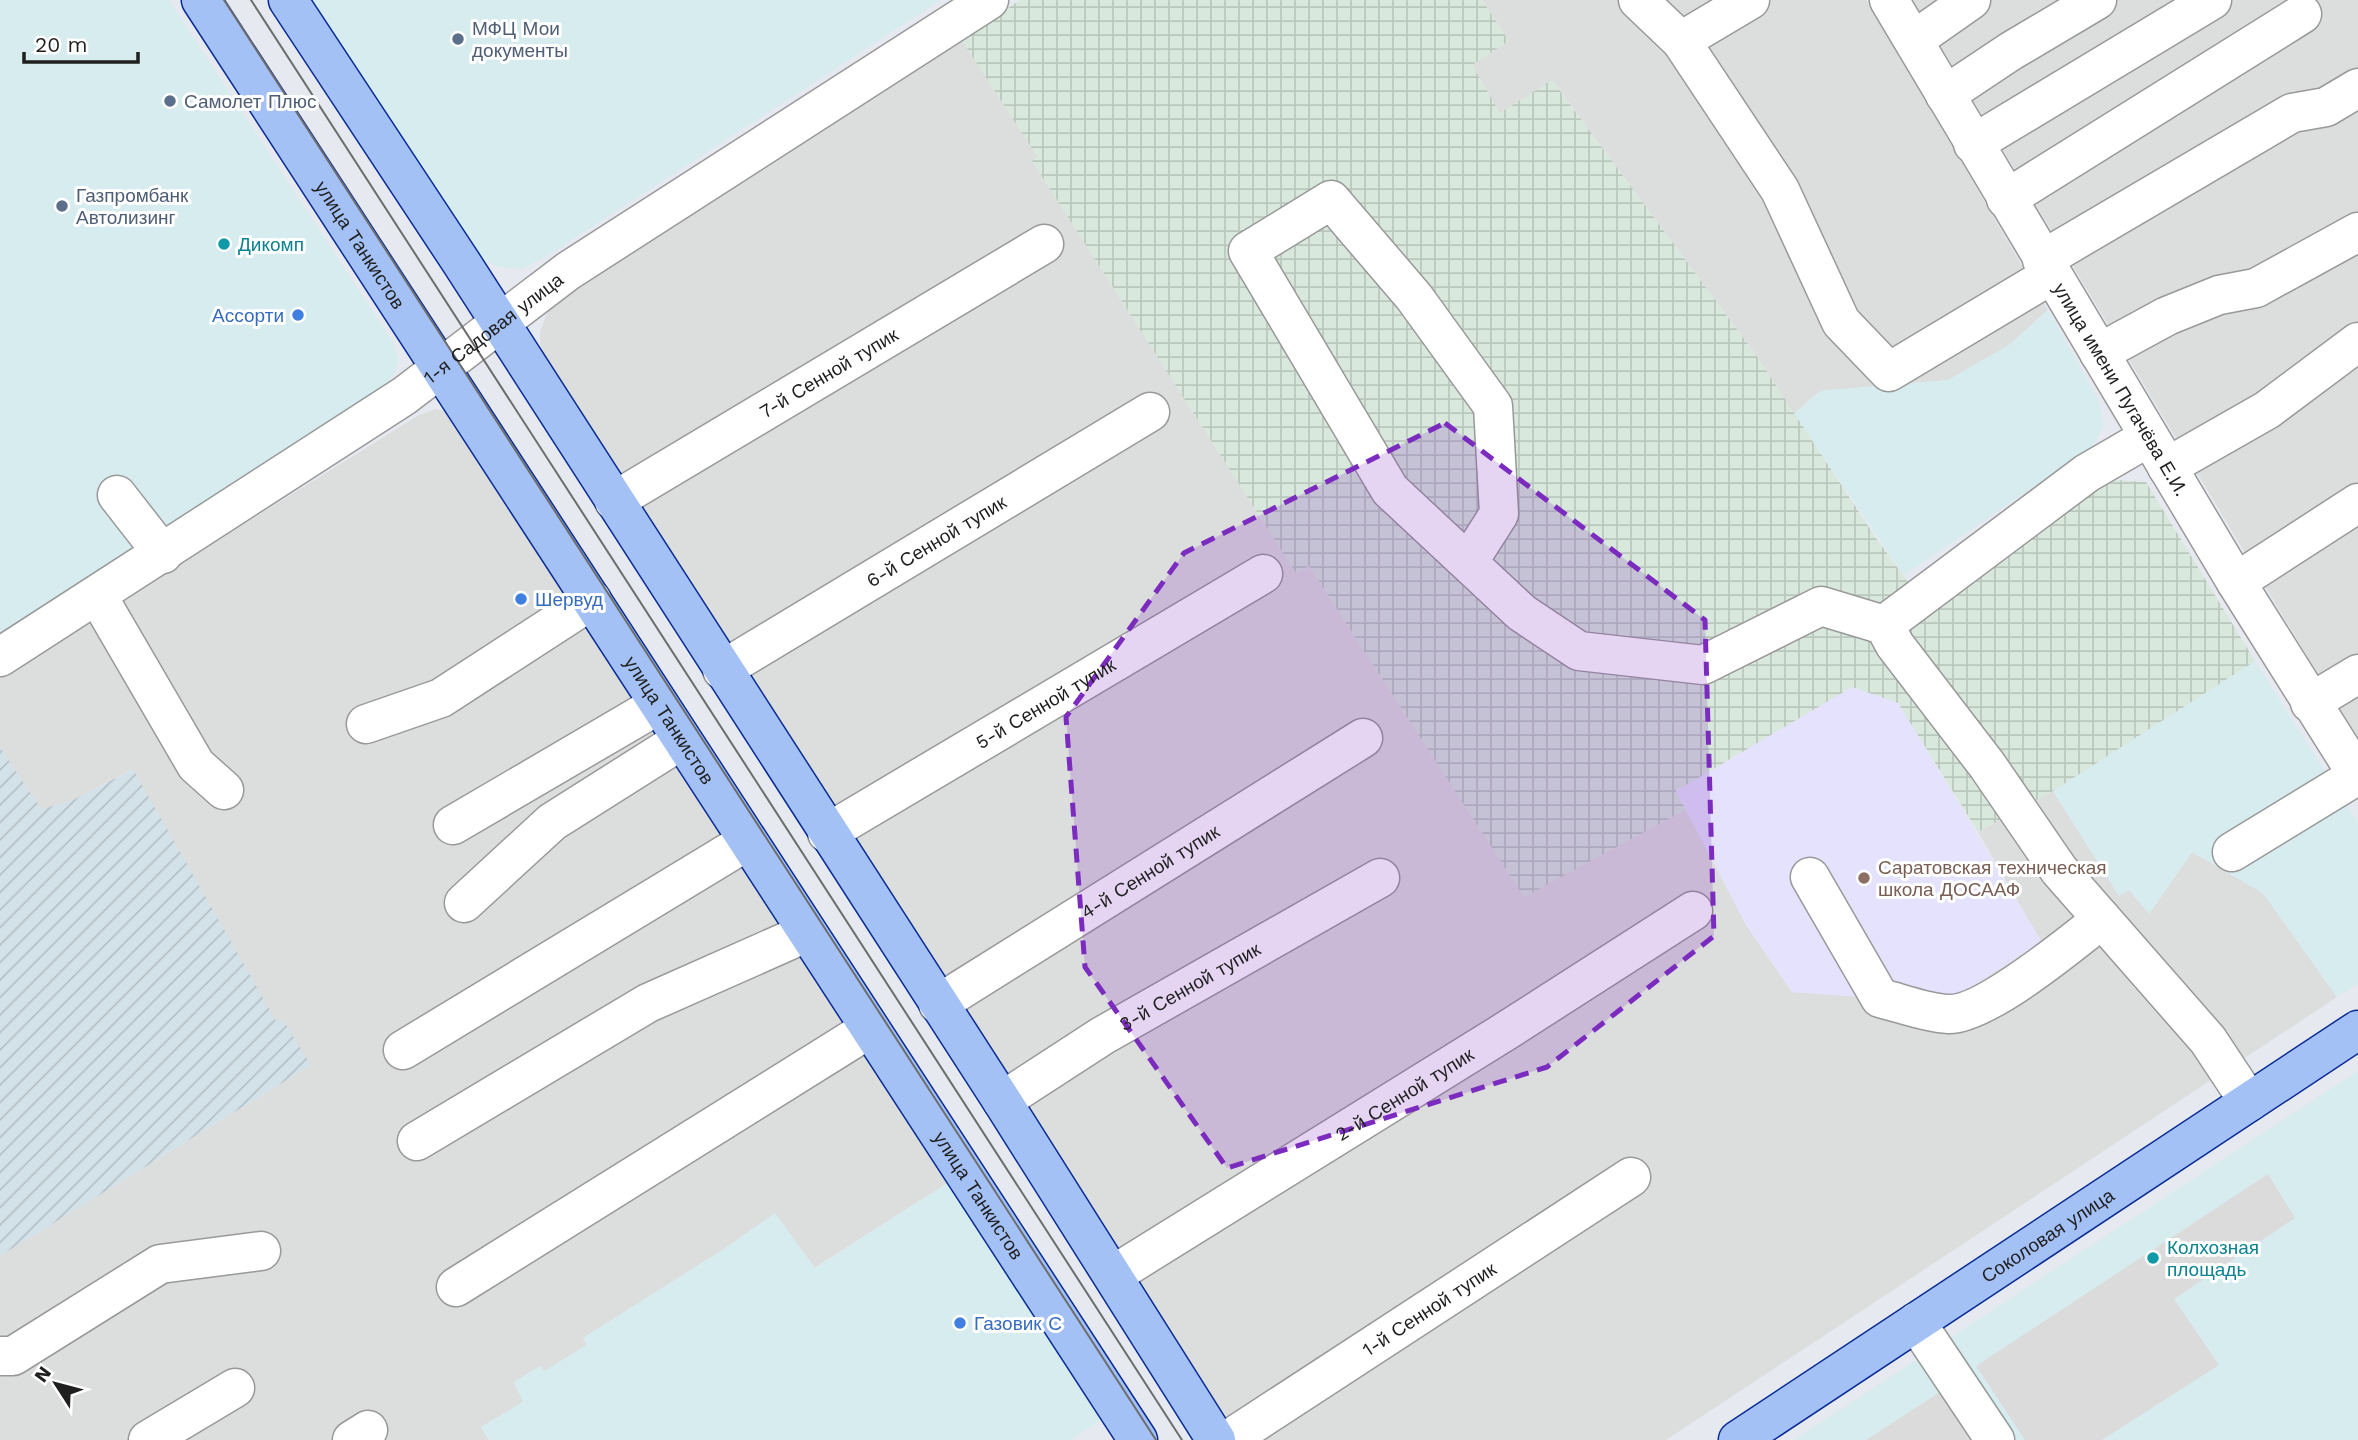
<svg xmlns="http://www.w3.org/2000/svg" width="2358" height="1440" viewBox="0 0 2358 1440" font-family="'Work Sans',sans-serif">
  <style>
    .residential { fill: #dcdddd }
    .commercial { fill: #d7ecef }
    .industrial { fill: url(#industrial-grid) }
    .education { fill: #e4e2fd }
    .military { fill: url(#military-furrows) }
    .parking { fill: #dbdbdb }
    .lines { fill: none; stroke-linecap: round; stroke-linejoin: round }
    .minor-casing { stroke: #999; stroke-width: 41 }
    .major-casing { stroke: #092c92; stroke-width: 41 }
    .minor { stroke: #fff; stroke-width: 38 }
    .major { stroke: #a4c1f6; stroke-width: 38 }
    .tram { stroke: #6d6d6d; stroke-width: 2 }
    .marked { fill: #7b2cbf; fill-opacity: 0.2; stroke: #7b2cbf; stroke-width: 5; stroke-dasharray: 14 9; stroke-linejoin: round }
    .service-dot { fill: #5c6f8a; stroke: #fff; stroke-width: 2.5 }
    .culture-dot { fill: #0f9aa8; stroke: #fff; stroke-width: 2.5 }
    .shop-dot { fill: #3f7fe0; stroke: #fff; stroke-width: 2.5 }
    .education-dot { fill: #8d6e63; stroke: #fff; stroke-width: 2.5 }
    .labels { text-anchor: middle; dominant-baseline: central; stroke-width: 6; stroke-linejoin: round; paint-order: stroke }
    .service-label { font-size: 19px; fill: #4e5e75; stroke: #fff; text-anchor: start }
    .culture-label { font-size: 19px; fill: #0d838f; stroke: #fff; text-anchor: start }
    .street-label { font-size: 19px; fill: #1f1f1f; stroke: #fff }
    .shop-label { font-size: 19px; fill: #366cbe; stroke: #fff; text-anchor: start }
    .education-label { font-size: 19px; fill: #785e54; stroke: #fff; text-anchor: start }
  </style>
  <defs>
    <pattern id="industrial-grid" width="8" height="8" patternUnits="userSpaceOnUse" patternTransform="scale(1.75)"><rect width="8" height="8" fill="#d9e8dd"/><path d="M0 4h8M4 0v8" fill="none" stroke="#bac7bd"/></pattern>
    <pattern id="military-furrows" width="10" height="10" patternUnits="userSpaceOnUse" patternTransform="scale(1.75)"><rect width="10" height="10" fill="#d3e1e8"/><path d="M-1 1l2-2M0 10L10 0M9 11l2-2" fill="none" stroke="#b5c1c7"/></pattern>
  </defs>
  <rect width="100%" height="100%" fill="#e6e9ef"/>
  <!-- residential -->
  <path class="residential" d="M1482,0H1866L2048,310L2009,345L1948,380L1820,391L1794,414L1756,355L1553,81L1500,114L1472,65L1509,41Z
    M1913,0H2358V741Z
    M961,39L1038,157L1032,161L1296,573L1309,566L1524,896L1687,809L1746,925L1792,992L1946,1003L2041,942L1978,832L2053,791L2119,895L2129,890L2149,914L2192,852L2263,893L2337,997L1666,1440H1240L541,353L540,332L549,308L569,288Z
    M436,409L455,414L952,1180L814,1268L774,1214L724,1249L583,1338L587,1345L543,1372L540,1366L514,1383L524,1402L481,1427L489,1440H0V1256L311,1065L276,1022L132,769L73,800L41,809L0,747V676L419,415Z"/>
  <!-- commercial -->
  <path class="commercial" d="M0,0H169L394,344L399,360L394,375L379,393L0,634Z
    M301,0H941L550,254L522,269L498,267L476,256Z
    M2048,310L2098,399L2104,426L2092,447L1904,575L1794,414L1820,391L1948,380L2009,345Z
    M2255,661L2358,823V983L2337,997L2263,893L2192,852L2149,914L2130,890L2119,896L2053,791Z
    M2358,1071V1440H1794Z
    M952,1180L1105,1417L1071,1440H489L481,1427L523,1402L514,1382L540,1366L544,1371L587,1345L583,1338L724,1249L775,1213L815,1268Z"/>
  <!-- industrial -->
  <path class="industrial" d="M1020,0H1482L1509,41L1472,65L1500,113L1552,80L1756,355L1876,538L1927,608L2087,495L2117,480L2146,482L2255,661L2053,791L1978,832L1898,703L1676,790L1687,809L1524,897L1309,566L1296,573L1032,161L1037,156L961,39Z"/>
  <!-- education -->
  <path class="education" d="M1852,687L1898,703L2042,942L1946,1003L1792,992L1746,925L1676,791Z"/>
  <!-- military -->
  <path class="military" d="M0,747L41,809L73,800L133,769L276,1021L283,1020L311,1065L0,1256Z"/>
  <!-- parking -->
  <path class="parking" d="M2268,1174L2295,1218L2174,1299L2219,1365L2102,1440H2025L1976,1366Z
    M1946,1388L1977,1440H1866Z"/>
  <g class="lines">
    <!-- minor casing -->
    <g class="minor-casing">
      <g id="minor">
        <path d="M1638,0L1681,41L1780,190L1841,322L1889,372L2051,275"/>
        <path id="s1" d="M1889,0L2236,582L2358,776"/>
        <path d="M1914,40L1971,0"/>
        <path d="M1681,41L1750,0"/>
        <path d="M1945,95L2011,51L2097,0"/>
        <path d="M1973,144L2212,0"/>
        <path d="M2006,199L2302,14"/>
        <path d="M2042,260L2292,113L2326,107L2358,88"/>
        <path d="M2099,353L2167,316L2219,295L2256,288L2358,232"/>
        <path d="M2167,467L2267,410L2358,342"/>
        <path d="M117,495L163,554"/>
        <path id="s2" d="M614,501L1044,244"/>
        <path d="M1469,561L1499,514L1493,406L1414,297L1331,200L1248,251L1390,490L1522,613L1579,651L1703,665L1821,606L1884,625L1895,645L1987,765L2059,870L2208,1040L2249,1102"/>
        <path d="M2236,582L2358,503"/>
        <path d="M97,595L196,765L224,790"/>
        <path d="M1884,625L2087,473L2149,437"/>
        <path id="s3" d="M0,657L404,396L568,271L989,0"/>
        <path id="s4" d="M722,670L1150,412"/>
        <path d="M2310,703L2358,674"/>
        <path d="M366,724L441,698L592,600"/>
        <path d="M453,825L658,705"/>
        <path id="s5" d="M827,833L1263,574"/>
        <path d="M2232,852L2358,775"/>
        <path d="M1810,877L1880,998C1901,1003 1926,1013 1948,1014C1984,1016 2073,942 2102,919"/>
        <path d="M464,903L552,822L680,741"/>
        <path id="s6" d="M938,1004L1363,738"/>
        <path d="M403,1050L746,842"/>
        <path id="s7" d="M1002,1101L1102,1036L1380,878"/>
        <path d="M417,1141L648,1003L806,933"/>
        <path id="s8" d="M1113,1275L1509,1029L1693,911"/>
        <path d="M456,1287L869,1029"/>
        <path d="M1916,1322L1995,1440"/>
        <path d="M0,1356H13L160,1264L261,1251"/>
        <path d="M148,1440L235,1388"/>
        <path d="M352,1440L368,1430"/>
        <path id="s9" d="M1228,1440L1631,1177"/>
      </g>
    </g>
    <!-- major casing -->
    <g class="major-casing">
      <g id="major">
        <path id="s10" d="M201,0L1138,1440"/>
        <path d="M288,0L461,262L1002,1101L1216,1440"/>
        <path id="s11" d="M1738,1440L2358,1030"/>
      </g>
    </g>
    <!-- minor -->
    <use href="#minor" class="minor"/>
    <!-- major -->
    <use href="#major" class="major"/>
    <!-- tram -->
    <path class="tram" d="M224,0L1156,1440
      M251,0L1182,1440"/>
  </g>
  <!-- marked area -->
  <path class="marked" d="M1445,423L1705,620L1714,936L1547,1067L1227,1168L1085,967L1066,717L1184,553Z"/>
  <!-- markers -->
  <g class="service-dot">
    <circle cx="458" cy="39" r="7"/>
    <circle cx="170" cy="101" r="7"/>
    <circle cx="62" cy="206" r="7"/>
  </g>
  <g class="culture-dot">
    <circle cx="224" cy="244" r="7"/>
    <circle cx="2153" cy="1258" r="7"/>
  </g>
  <g class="shop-dot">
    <circle cx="298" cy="315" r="7"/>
    <circle cx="521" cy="599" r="7"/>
    <circle cx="960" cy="1323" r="7"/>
  </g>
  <circle class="education-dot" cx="1864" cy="878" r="7"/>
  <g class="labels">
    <!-- service labels -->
    <g class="service-label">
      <text x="472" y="28">МФЦ Мои<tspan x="472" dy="22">документы</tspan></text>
      <text x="184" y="101">Самолет Плюс</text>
      <text x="76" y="195">Газпромбанк<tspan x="76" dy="22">Автолизинг</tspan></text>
    </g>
    <!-- culture labels -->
    <g class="culture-label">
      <text x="238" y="244">Дикомп</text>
      <text x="2167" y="1247">Колхозная<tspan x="2167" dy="22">площадь</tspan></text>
    </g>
    <!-- street labels -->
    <g class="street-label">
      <text stroke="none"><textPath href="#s10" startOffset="292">улица Танкистов</textPath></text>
      <text stroke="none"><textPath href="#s3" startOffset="593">1-я Садовая улица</textPath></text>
      <text stroke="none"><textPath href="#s2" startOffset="250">7-й Сенной тупик</textPath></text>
      <text stroke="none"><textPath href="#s1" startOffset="453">улица имени Пугачёва Е.И.</textPath></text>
      <text stroke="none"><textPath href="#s4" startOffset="250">6-й Сенной тупик</textPath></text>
      <text stroke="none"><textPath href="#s5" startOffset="254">5-й Сенной тупик</textPath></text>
      <text stroke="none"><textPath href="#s10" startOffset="859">улица Танкистов</textPath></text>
      <text stroke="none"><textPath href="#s6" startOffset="250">4-й Сенной тупик</textPath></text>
      <text stroke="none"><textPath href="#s7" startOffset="220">3-й Сенной тупик</textPath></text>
      <text stroke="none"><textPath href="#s8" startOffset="343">2-й Сенной тупик</textPath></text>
      <text stroke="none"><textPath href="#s10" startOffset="1426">улица Танкистов</textPath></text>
      <text stroke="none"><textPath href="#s11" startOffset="371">Соколовая улица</textPath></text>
      <text stroke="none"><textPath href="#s9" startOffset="240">1-й Сенной тупик</textPath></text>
    </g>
    <!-- shop labels -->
    <g class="shop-label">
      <text x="284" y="315" text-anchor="end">Ассорти</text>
      <text x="535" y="599">Шервуд</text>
      <text x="974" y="1323">Газовик С</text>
    </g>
    <!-- education labels -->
    <g class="education-label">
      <text x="1878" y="867">Саратовская техническая<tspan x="1878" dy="22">школа ДОСААФ</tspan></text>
    </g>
  </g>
  <!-- north arrow -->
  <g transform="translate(56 1384) rotate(306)" stroke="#ffffff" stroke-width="5" paint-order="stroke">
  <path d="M0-5L12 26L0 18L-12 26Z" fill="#1f1f1f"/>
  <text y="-10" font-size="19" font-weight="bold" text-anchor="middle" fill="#1f1f1f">N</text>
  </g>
  <!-- scale -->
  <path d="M24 52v10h114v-10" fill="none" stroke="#1f1f1f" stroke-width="3.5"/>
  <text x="35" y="52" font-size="21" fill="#1f1f1f" stroke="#ffffff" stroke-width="5" paint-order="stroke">20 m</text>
</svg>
